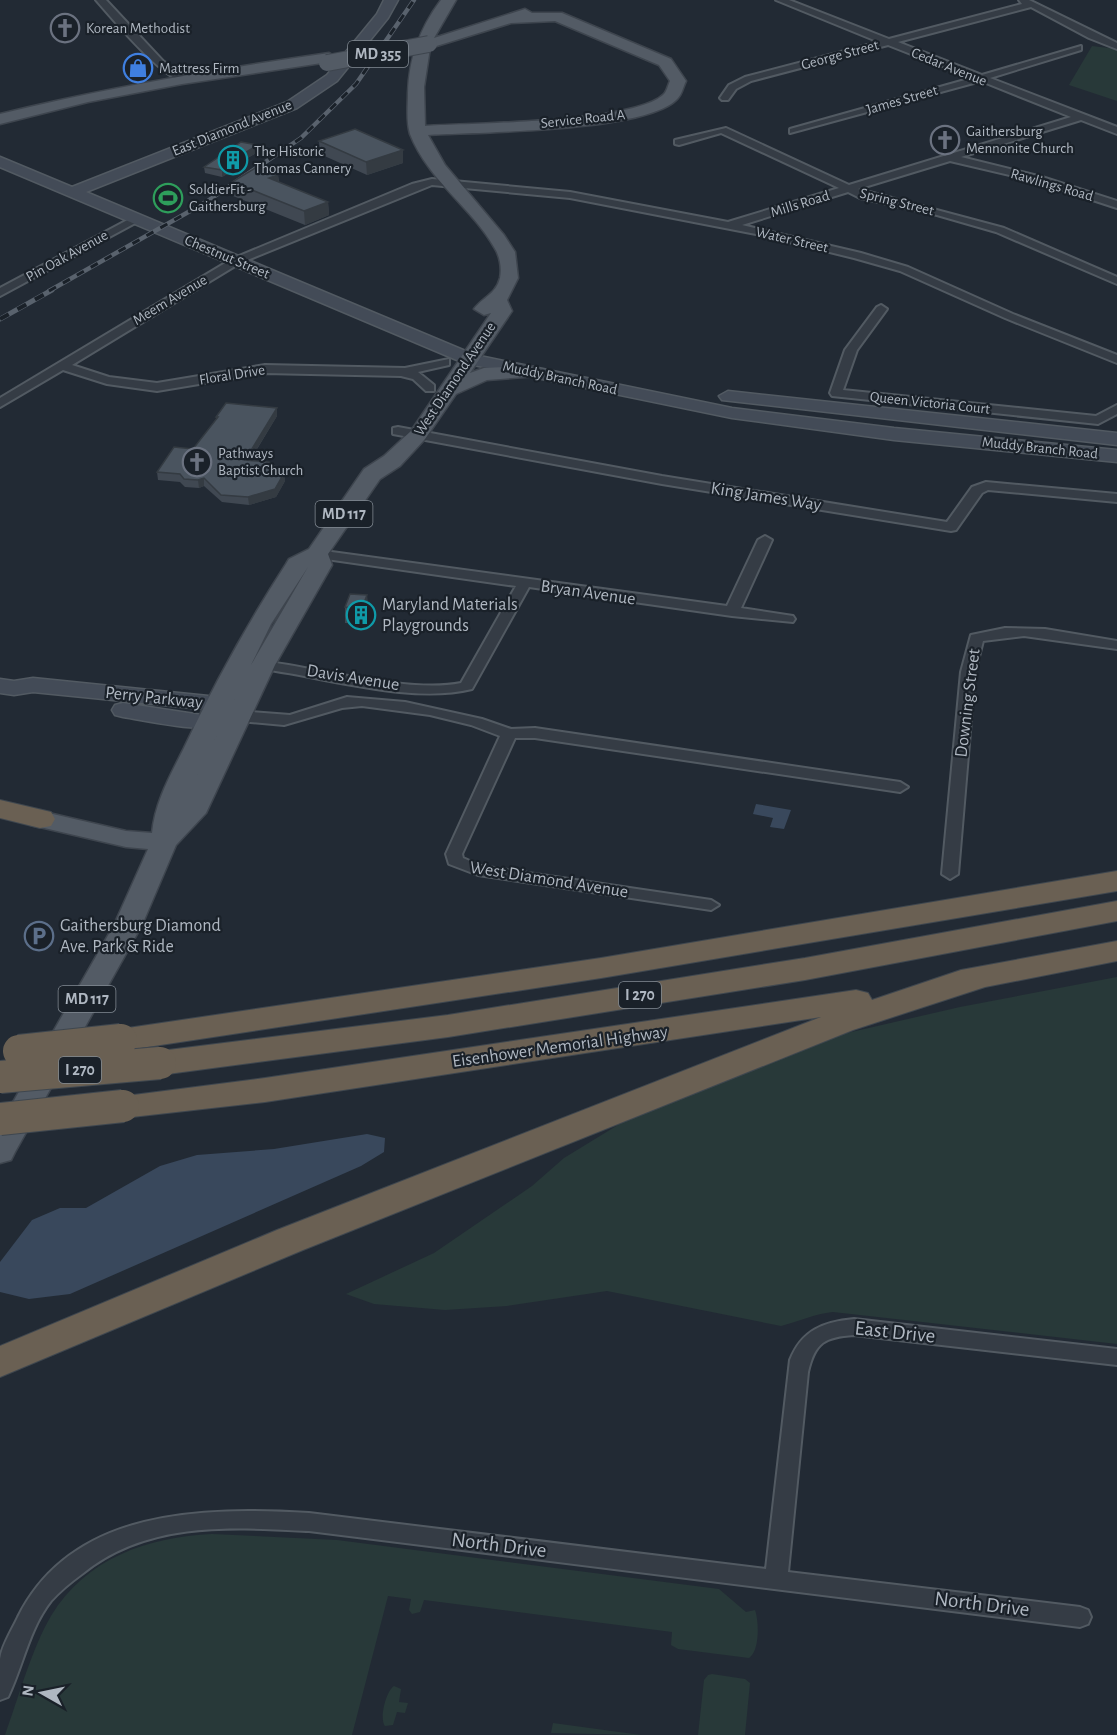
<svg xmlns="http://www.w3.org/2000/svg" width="1117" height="1735" viewBox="0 0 1117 1735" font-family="'Alegreya Sans',sans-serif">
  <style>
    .green { fill: #283939 }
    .water { fill: #39485c }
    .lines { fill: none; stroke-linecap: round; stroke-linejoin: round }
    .street-casing { stroke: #525a62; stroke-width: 4 }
    .secondary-casing { stroke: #525a62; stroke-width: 3 }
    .primary-casing { stroke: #3e454e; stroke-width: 3 }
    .highway-casing { stroke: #3f474f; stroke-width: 2 }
    .street { fill: #353c45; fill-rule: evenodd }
    .secondary { fill: #434b57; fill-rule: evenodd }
    .primary { fill: #535b65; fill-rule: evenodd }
    .highway { fill: #6a6053; fill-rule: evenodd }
    .rail-far1-casing { stroke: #59626d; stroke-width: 4.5 }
    .rail-casing { stroke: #59626d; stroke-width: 5 }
    .rail-far1 { stroke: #1a2129; stroke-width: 3; stroke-dasharray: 8; stroke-linecap: butt }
    .rail { stroke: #1a2129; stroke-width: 4; stroke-dasharray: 10; stroke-linecap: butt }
    .primary-bridge-casing { stroke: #3e454e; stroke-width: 18; stroke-linecap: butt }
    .highway-bridge-casing { stroke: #3f474f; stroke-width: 34; stroke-linecap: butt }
    .primary-bridge { stroke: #535b65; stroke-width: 16 }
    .highway-bridge { stroke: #6a6053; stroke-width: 32 }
    .wall { fill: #404852 }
    .shaded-wall { fill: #343b42 }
    .building { fill: #4a545f; stroke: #343b42; stroke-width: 1.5 }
    .labels { text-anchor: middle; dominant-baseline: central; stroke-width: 4.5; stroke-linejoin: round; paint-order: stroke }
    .far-poi-label { font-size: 15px; fill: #afb7c1; stroke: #1a2129; text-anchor: start }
    .far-street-label { font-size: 15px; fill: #afb7c1; stroke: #1a2129 }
    .shield { fill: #1a2129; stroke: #828a93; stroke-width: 1.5 }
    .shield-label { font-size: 16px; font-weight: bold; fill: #afb7c1 }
    .street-label { font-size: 18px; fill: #afb7c1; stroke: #1a2129 }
    .poi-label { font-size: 18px; fill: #afb7c1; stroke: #1a2129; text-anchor: start }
    .near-street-label { font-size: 21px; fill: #afb7c1; stroke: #1a2129 }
  </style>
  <rect width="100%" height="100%" fill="#222a34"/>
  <!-- green -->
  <path class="green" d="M1092,46L1117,49V101L1069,85Z
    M1117,977V1344L833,1312C814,1314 800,1321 781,1326L607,1291L507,1306L445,1310L374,1304L346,1294L434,1253L532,1186L564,1158L631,1117L793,1051L847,1033L960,1007Z
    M212,1534L337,1540L719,1589L746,1612L755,1610C759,1621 760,1651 749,1658L678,1649L671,1645L672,1632L424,1600L420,1612L412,1614L409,1610L411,1599L388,1596L352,1735H5C18,1699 32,1648 51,1616C86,1558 148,1537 212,1534Z
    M712,1674L745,1679L750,1683L745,1735H698L704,1680L708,1675Z
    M394,1686L401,1689L399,1702L408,1703L405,1713L397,1712L393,1725L385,1726C379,1719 386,1691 394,1686Z
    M553,1723L641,1735L551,1733Z"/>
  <!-- water -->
  <path class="water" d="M756,804L791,810L784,829L770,827L773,818L753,814Z
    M367,1134L385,1138L384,1152L361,1166L70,1294L29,1299L0,1292V1262L32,1220L60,1208H86L160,1166L197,1155L274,1149Z"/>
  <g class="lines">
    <!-- street casing -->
    <g class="street-casing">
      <path id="street" d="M96,0H106L163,61L185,77V81C166,83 110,16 96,0Z
        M776,0H789L889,39L1022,4L1019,0H1029L1117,43V49L1089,38L1031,7L898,42L982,75L1081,46V50L990,78L1117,127V134L1081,120L961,157L1042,177L1117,201V208L1035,181L950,161L858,189L1004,228L1117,277V284L996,232L937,215L860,198L848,192L742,225L861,253L908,267L1013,314L1117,355V363L1005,318L900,271L854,258L756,234L570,198L432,185L240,263L72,365L109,377L157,383L265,365L405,368L449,359V365L418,372L434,385V391H426L413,379L401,376L265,373L157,391L107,384L63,370L0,407V398L232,259L412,184L432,179L570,192L728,222L839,188L721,133L679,145L675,144V140L726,128L849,185L1071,117L981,81L790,133V129L972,78L888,45L751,81L736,89L728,100H722L720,98L729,85L745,77L879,42Z
        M135,216L140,219L139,221L0,296V288Z
        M881,305L887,309L857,350L843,390L1096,416L1117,405V414L1098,424L832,396L830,393L845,350L877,307Z
        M398,427L662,476L947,522L972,487L986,482L1117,494V502L988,490L982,493L956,530L951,531L662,484L393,434V428Z
        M765,536L772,540L741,608L793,616L795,619L793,622L732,616L529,587L472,689C408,705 320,675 254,668L247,664L254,660C312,666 407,694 461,683L516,586L312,557L310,554L317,550L727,606L758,540Z
        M1005,628L1045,629L1117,641V649L1024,636L983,641L975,672L958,874L950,879L942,874L961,672L971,635Z
        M347,697L405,702L482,719L511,729L535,728L900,782L908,787L900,792L535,738H515L462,854L463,858L481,866L711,900L719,905L711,910L478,875L449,864L446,854L500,736L471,725L430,715L362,706L342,708L284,725L239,721L231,716L239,711L290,715Z
        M854,1319L1117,1349V1365L854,1335C825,1337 815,1342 808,1372L788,1572L1080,1607L1088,1610L1091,1617L1088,1624L1080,1627L309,1531C230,1527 147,1521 82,1574C71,1582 60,1591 51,1601C29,1629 23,1666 8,1697L0,1700C0,1687 0,1672 0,1659C2,1645 12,1630 18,1617C72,1508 204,1507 309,1513L766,1569L790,1360C802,1330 823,1322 854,1319Z"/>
    </g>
    <!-- secondary casing -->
    <g class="secondary-casing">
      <path id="secondary" d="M384,0H398L388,18L337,81L297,108L86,192L475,355L732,408L894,428L1117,450V462L894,440L732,418L464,363L0,167V157L72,187L287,102L327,75L377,14Z
        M728,391L1117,433V445L722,400L719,396Z
        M33,678L218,697L245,710L248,715C230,741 151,721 123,717L115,715L112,710L115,705L123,703L208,716L219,714L213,710L33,692L14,695L0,693V679L14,681Z"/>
    </g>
    <!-- primary casing -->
    <g class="primary-casing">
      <path id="primary" d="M441,0H456L434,38L525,9L532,13H562L671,59L686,81C683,87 682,94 678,98C650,132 476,132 428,135L445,165L504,235L515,252L518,278L507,300L512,311L470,373L484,368L530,366L537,368L540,372L537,376L487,380L456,394L425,439L400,466L380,479L328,554L332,565L275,665L206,813L176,845L142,925L15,1152L11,1160L0,1163V1125L114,925L148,849L126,847L40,827L31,825L27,819L31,813L40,811L126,831L152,833C155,802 170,776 184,748C214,684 248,623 286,564L289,559L309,549L364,469L384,456L411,431L491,313L484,315L474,309C483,297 496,294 500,278C502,268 500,256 494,247C472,208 428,180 410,134C406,121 408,106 408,93C409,57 420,28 441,0ZM555,21L659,65L670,81C668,85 667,91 664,94C635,123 471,123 425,126L424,87L430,48L511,23ZM308,567L251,665L180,811L271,624Z
        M329,53L337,58L335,61L182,84L88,102L0,124V114C109,87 218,69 329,53Z"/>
    </g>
    <!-- highway casing -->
    <g class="highway-casing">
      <path id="highway" d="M0,800L51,812L55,819L51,826L40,828L0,818Z
        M1117,871V891L601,978L121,1051L109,1048L104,1040L109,1032L121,1029L601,958Z
        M1117,901V921L805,980L448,1037L160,1075L148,1071L143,1063L148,1055L160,1051L448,1015L805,958Z
        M1117,941V961L985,987L853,1030L303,1250L0,1377V1346L277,1230L821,1017L265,1102L123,1118L110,1114L105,1106L110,1098L265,1078L856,990L868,993L872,1000L961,970Z"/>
    </g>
    <!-- street -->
    <use href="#street" class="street"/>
    <!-- secondary -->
    <use href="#secondary" class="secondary"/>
    <!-- primary -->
    <use href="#primary" class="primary"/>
    <!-- highway -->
    <use href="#highway" class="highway"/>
    <!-- rail-far1 casing -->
    <g class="rail-far1-casing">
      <path id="rail-far1" d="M49,291L206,202L301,138L356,84L414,0"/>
    </g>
    <!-- rail casing -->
    <g class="rail-casing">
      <path id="rail" d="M0,319L52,290"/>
    </g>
    <!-- rail-far1 -->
    <use href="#rail-far1" class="rail-far1"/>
    <!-- rail -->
    <use href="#rail" class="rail"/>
    <!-- primary-bridge casing -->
    <g class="primary-bridge-casing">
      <path id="primary-bridge" d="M327,63L429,44"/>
    </g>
    <!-- highway-bridge casing -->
    <g class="highway-bridge-casing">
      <path id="highway-bridge" d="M19,1051L121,1040
        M0,1077L160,1063
        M0,1119L123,1106"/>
    </g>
    <!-- primary-bridge -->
    <use href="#primary-bridge" class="primary-bridge"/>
    <!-- highway-bridge -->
    <use href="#highway-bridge" class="highway-bridge"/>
  </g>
  <!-- wall -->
  <path class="wall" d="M319,141L403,150V163L367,175L320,154Z
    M258,145V152L242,161L243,165L222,177L205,173L204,167Z
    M278,175L279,182L328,202L329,215L305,225L233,196L232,182Z
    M277,408V416L250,461L284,473L285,481L276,497L249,505L222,502L204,486L199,488L185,487L180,482L158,480L157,472L193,449L216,420V417Z
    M367,595L368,611L363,624L345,623V607Z"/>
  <!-- shaded-wall -->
  <path class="shaded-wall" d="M258,145V152L242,161L243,165L222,177V170L238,157Z
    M403,150V163L367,175L366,162Z
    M278,175L279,188L269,178Z
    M328,202L329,215L305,225L304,211Z
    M277,408V416L245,468V460Z
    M284,473L285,481L276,497L249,505L248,497Z
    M204,478V486L199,488L198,480Z
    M367,595L368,611L363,624L362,608Z"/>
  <!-- building -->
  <path class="building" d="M355,129L403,150L366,162L319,141Z
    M241,142L258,145L238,157L242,158L222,170L204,167Z
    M257,167L278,175L269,178L328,202L304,211L232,182Z
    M226,403L277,408L245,460L269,462L284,473L275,489L248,497L221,495L204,478L198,480L184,479L180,474L157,472L174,447L193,449L218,417H216Z
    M350,594L367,595L362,608L345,607Z"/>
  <!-- icons -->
  <defs>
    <g id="church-ring" transform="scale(1.5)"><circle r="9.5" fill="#1a2129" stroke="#6b7280" stroke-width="1.5"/><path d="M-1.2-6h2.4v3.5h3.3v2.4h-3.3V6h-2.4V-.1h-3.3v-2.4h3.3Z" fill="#6b7280"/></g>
    <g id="shop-ring" transform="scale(1.5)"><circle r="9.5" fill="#1a2129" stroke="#3f7fe0" stroke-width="1.5"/><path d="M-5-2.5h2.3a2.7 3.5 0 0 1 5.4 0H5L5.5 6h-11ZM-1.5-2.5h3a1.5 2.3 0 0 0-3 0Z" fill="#3f7fe0"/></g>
    <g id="building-ring" transform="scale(1.5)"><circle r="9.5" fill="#1a2129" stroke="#0f9aa8" stroke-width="1.5"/><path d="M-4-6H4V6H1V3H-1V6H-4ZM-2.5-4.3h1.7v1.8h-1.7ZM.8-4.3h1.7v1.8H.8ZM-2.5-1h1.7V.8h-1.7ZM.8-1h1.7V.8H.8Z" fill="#0f9aa8"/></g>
    <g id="stadium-ring" transform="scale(1.5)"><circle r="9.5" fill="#1a2129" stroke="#2e9e5b" stroke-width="1.5"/><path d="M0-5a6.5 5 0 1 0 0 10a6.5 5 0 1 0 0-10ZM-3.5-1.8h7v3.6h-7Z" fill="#2e9e5b"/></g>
    <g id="parking-ring" transform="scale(1.5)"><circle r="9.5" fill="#1a2129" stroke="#5c6f8a" stroke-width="1.5"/><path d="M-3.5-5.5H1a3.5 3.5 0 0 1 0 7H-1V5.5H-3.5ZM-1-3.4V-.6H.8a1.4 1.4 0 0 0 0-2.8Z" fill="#5c6f8a"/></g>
  </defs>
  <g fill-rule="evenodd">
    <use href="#church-ring" x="65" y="28"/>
    <use href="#shop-ring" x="138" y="68"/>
    <use href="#church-ring" x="945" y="140"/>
    <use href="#building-ring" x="233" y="160"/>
    <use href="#stadium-ring" x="168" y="198"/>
    <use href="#church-ring" x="197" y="462"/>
    <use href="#building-ring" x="361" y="615"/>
    <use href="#parking-ring" x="39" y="936"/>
  </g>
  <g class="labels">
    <!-- far-poi labels -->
    <g class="far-poi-label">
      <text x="86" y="28">Korean Methodist</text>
      <text x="159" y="68">Mattress Firm</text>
      <text x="966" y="131">Gaithersburg<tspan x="966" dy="17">Mennonite Church</tspan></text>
      <text x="254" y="151">The Historic<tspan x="254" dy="17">Thomas Cannery</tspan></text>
      <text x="189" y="189">SoldierFit -<tspan x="189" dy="17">Gaithersburg</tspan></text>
      <text x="218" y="453">Pathways<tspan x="218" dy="17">Baptist Church</tspan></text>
    </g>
    <!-- far-street labels -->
    <g class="far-street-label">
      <text transform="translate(840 55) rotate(-15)">George Street</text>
      <text transform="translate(949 67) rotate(22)">Cedar Avenue</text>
      <text transform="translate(902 100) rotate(-16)">James Street</text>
      <text transform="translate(583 119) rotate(-6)">Service Road A</text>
      <text transform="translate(232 128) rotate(-22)">East Diamond Avenue</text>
      <text transform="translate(1052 185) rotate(16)">Rawlings Road</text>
      <text transform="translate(897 202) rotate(14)">Spring Street</text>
      <text transform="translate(800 204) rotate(-17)">Mills Road</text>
      <text transform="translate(792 240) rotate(13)">Water Street</text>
      <text transform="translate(67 256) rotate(-29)">Pin Oak Avenue</text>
      <text transform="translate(227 257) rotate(23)">Chestnut Street</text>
      <text transform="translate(170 300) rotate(-31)">Meem Avenue</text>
      <text transform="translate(232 375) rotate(-9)">Floral Drive</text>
      <text transform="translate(560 378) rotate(12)">Muddy Branch Road</text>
      <text transform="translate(455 379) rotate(-56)">West Diamond Avenue</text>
      <text transform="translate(930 403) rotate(6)">Queen Victoria Court</text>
      <text transform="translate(1040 448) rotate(6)">Muddy Branch Road</text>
    </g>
    <!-- shield labels -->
    <g class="shield">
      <rect x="348" y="41" width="60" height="26" rx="4.5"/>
      <rect x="315.5" y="501" width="57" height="26" rx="4.5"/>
      <rect x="619" y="982" width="42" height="26" rx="4.5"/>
      <rect x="58.5" y="986" width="57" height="26" rx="4.5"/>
      <rect x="59" y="1057" width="42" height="26" rx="4.5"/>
    </g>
    <g class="shield-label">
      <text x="378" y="54">MD 355</text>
      <text x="344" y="514">MD 117</text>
      <text x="640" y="995">I 270</text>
      <text x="87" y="999">MD 117</text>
      <text x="80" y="1070">I 270</text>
    </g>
    <!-- street labels -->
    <g class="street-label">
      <text transform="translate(766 497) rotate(9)">King James Way</text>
      <text transform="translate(588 593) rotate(8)">Bryan Avenue</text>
      <text transform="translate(353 678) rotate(9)">Davis Avenue</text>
      <text transform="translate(154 698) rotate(6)">Perry Parkway</text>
      <text transform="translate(968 703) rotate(-83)">Downing Street</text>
      <text transform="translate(549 880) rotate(9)">West Diamond Avenue</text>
      <text transform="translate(560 1047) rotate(-8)">Eisenhower Memorial Highway</text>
    </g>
    <!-- poi labels -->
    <g class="poi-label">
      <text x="382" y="605">Maryland Materials<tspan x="382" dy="21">Playgrounds</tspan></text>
      <text x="60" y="926">Gaithersburg Diamond<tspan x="60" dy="21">Ave. Park &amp; Ride</tspan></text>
    </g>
    <!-- near-street labels -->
    <g class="near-street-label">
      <text transform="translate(895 1332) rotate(6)">East Drive</text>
      <text transform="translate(499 1545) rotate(7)">North Drive</text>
      <text transform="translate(982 1604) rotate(7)">North Drive</text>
    </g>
  </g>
  <!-- north arrow -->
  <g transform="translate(42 1693) rotate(279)" stroke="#1a2129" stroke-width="4.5" paint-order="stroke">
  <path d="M0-4.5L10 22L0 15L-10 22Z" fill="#afb7c1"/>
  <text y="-9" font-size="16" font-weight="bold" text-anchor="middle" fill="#afb7c1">N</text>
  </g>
</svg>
